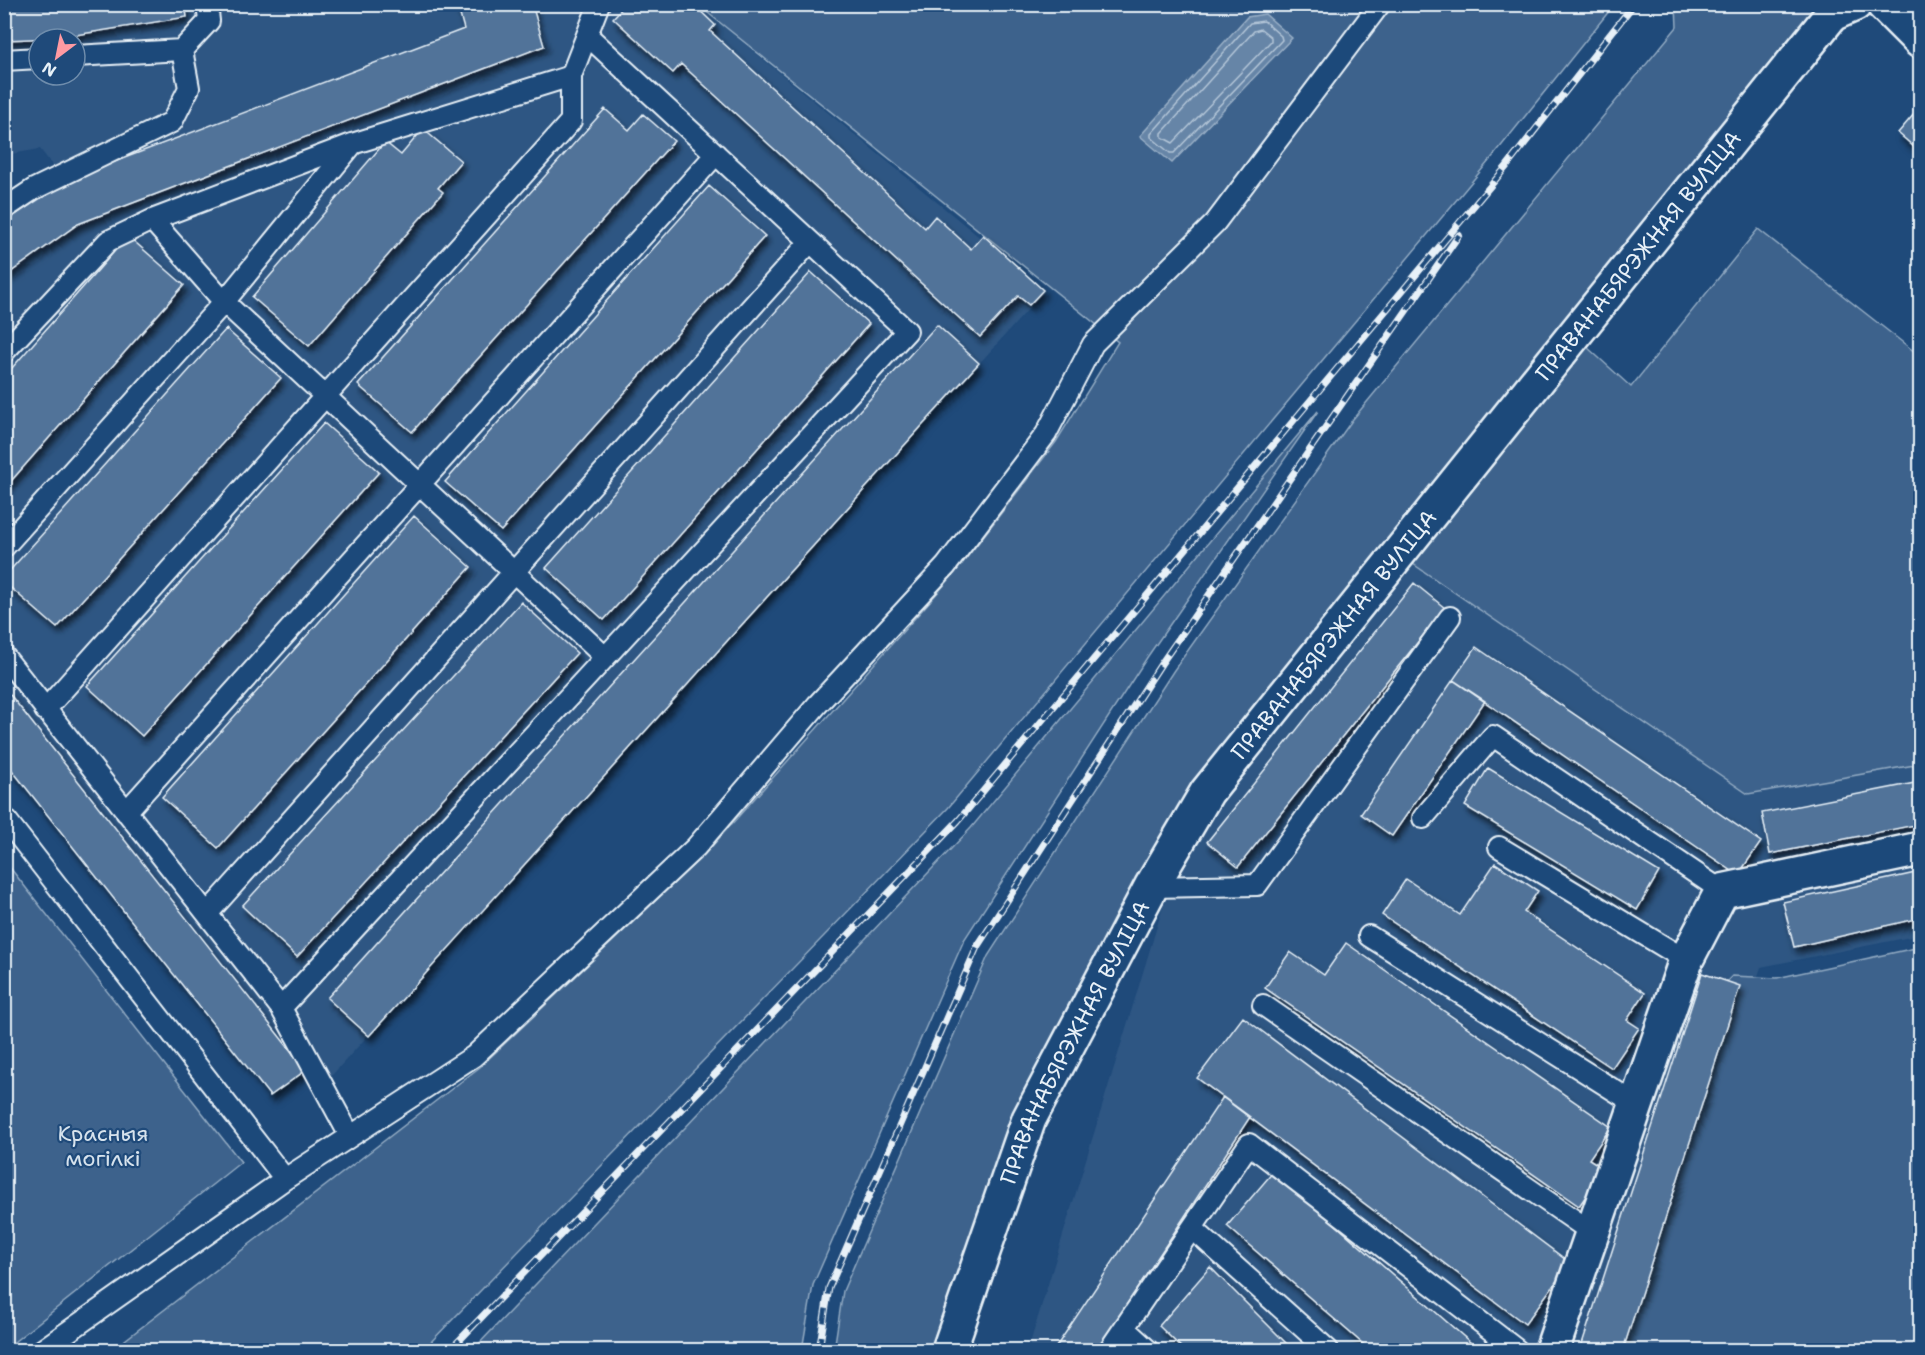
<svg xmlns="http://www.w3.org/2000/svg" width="1925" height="1355" viewBox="0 0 1925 1355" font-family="'Shantell Sans',sans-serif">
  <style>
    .built { fill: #2e5683; fill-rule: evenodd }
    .green { fill: #3c628c; stroke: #92aac2; stroke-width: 1.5 }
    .water { fill: #6685a7; stroke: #9ab0c7; stroke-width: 1.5 }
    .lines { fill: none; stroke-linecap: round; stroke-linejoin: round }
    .shore { stroke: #b4c6d8; stroke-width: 1.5 }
    .building { fill: #517399; stroke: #e8f1f8; stroke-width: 1.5; filter: url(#shadow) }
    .lane-casing { stroke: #e8f1f8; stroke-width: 24 }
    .street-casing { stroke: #e8f1f8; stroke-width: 38 }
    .lane { stroke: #1f4a7a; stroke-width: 20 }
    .street { stroke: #1f4a7a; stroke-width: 33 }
    .rail-casing { stroke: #e8f1f8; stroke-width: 7 }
    .rail { stroke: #1f4a7a; stroke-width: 4.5; stroke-dasharray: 14; stroke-linecap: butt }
    .labels { text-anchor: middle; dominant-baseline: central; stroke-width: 4.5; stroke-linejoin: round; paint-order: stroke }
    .street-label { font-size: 22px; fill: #e8f1f8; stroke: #1f4a7a }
    .park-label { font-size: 22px; fill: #d7e3ed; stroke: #1f4a7a }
  </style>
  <defs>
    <filter id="shadow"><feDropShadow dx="3.5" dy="6" stdDeviation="3" flood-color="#0009"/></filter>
  </defs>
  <rect width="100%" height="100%" fill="#1f4a7a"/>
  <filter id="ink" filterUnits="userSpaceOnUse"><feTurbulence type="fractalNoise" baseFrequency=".0167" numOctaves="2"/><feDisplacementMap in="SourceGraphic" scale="12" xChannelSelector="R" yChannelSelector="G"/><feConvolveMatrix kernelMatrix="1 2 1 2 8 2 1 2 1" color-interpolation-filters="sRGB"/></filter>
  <g filter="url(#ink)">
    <!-- built -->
    <path class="built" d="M5,5H697L1045,291L323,1085L306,1070L270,1096L5,760L4,223L64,180L40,149L5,155ZM39,39H75V75H39Z
      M1410,562L1748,794L1920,764V935L1761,967L1634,1350H1028L1179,854Z"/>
    <!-- green -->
    <path class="green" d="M698,5H1614L1494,155L948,808L423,1350H112L480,1067L705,854L955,573L1056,442L1118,342Z
      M1676,5H1820L1566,328L1631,387L1758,229L1920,356V764L1748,794L1410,562L1202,777L940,1350H834L843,1291L988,956L1174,670L1353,419L1677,27Z
      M1318,411L1148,656L964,940L813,1285L802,1350H473L971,828Z
      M4,860L241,1162L5,1349H4Z
      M1920,947V1350H1604L1629,1224L1687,1022L1732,976L1777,978Z"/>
    <!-- water -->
    <path class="water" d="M1265,14L1292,38L1172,163L1140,136L1247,17Z"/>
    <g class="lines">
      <!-- shore -->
      <path class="shore" d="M1264,21L1281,36L1282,40L1174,153H1170L1151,137V134L1250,23Z
        M1261,29L1271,37V41L1173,143L1162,137V133L1254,31Z"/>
    </g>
    <!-- building -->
    <path class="building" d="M185,4L187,17L57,38L4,40V5Z
      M457,4H532L544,46L78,224L4,277V223L64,181L464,29Z
      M626,4H693L715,25L710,31L925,228L935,216L971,249L983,235L1043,290L1029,305L1018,296L980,337L681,64L673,73L613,18Z
      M1920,107V152L1898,133Z
      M605,109L629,130L643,114L674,141L412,432L358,385Z
      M423,129L461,161L438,188L443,192L309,346L252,297L385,142L401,155Z
      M709,186L765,236L501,531L445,482Z
      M128,236L184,285L4,489V377Z
      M811,272L869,324L604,620L546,568Z
      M937,325L979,363L369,1036L327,998Z
      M226,329L281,378L57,628L4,582V577Z
      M324,423L379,472L142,736L87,686Z
      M414,516L471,567L218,848L162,797Z
      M1414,583L1445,608L1238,867L1207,842Z
      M521,602L577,653L297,957L242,906Z
      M1476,647L1761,842L1738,875L1453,680Z
      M1453,680L1485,701L1392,836L1361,814Z
      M4,687L306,1070L270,1096L4,760Z
      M1488,768L1659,872L1637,910L1465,806Z
      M1920,782V824L1770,854L1762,813Z
      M1495,863L1538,891L1524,912L1645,993L1627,1020L1639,1028L1612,1068L1382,915L1406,879L1460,915Z
      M1920,872V918L1794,947L1783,902Z
      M1346,943L1611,1127L1589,1159L1605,1169L1579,1206L1265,988L1290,952L1324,975Z
      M1702,973L1740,986L1623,1350H1580Z
      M1243,1017L1570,1263L1525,1324L1197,1078Z
      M1223,1097L1250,1117L1097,1350H1054Z
      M1274,1171L1479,1350H1370L1227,1226Z
      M1210,1267L1293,1350H1184L1159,1326Z"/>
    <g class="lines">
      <!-- lane casing -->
      <g class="lane-casing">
        <path id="lane" d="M75,56L182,50L209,21L207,4
          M4,60L39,58
          M4,209L34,189L172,122L189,88L182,50
          M152,220L224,302L605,657
          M4,352L108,241L152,220L352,144L571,76L599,4
          M4,547L224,302L352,145
          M4,656L281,1008L350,1136
          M45,710L571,121V76
          M126,812L716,154
          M4,817L285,1179
          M1423,818L1493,736L1722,891
          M1499,847L1686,960
          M1151,887L1257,885L1450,617
          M207,914L810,242
          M1369,936L1636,1104
          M1263,1005L1593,1233
          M281,1008L907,331L587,35
          M1192,1228L1328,1350
          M1124,1328L1148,1350
          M42,1350L285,1179L474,1056L696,847L817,705L946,566L1046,434L1093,344L1215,223L1380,4
          M1109,1350L1249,1144L1517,1350"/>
      </g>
      <!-- street casing -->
      <g class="street-casing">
        <g id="street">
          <path d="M1883,4L1920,41"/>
          <path id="s1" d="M949,1350L1029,1119L1151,887L1207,792L1832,14L1855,4"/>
          <path d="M1552,1350L1686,960L1722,891L1920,849"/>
        </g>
      </g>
      <!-- lane -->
      <use href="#lane" class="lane"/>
      <!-- street -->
      <use href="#street" class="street"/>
      <!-- rail casing -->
      <g class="rail-casing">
        <path id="rail" d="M450,1350L958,821L1507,166L1634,4
          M819,1350L829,1288L977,947L1161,664L1459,235"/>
      </g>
      <!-- rail -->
      <use href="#rail" class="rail"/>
    </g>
  </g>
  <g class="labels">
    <!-- street labels -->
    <g class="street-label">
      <text stroke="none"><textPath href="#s1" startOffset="1305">ПРАВАНАБЯРЭЖНАЯ ВУЛІЦА</textPath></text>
      <text stroke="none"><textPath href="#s1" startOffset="819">ПРАВАНАБЯРЭЖНАЯ ВУЛІЦА</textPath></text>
      <text stroke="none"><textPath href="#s1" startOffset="333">ПРАВАНАБЯРЭЖНАЯ ВУЛІЦА</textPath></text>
    </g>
    <!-- park labels -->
    <g class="park-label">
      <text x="103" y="1133">Красныя<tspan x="103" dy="25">могілкі</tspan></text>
    </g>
  </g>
  <!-- margin -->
  <rect width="1925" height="1355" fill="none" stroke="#1f4a7a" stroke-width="24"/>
  <rect x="12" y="12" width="1901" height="1331" fill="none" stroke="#e8f1f8" stroke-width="2" filter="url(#ink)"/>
  <!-- north arrow -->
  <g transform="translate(57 57) rotate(212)"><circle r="28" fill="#1f4a7a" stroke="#6f8dac" stroke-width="1.5"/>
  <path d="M0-4.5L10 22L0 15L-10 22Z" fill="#ff9aa2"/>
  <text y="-9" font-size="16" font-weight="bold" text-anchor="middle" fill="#e8f1f8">N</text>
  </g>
</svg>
